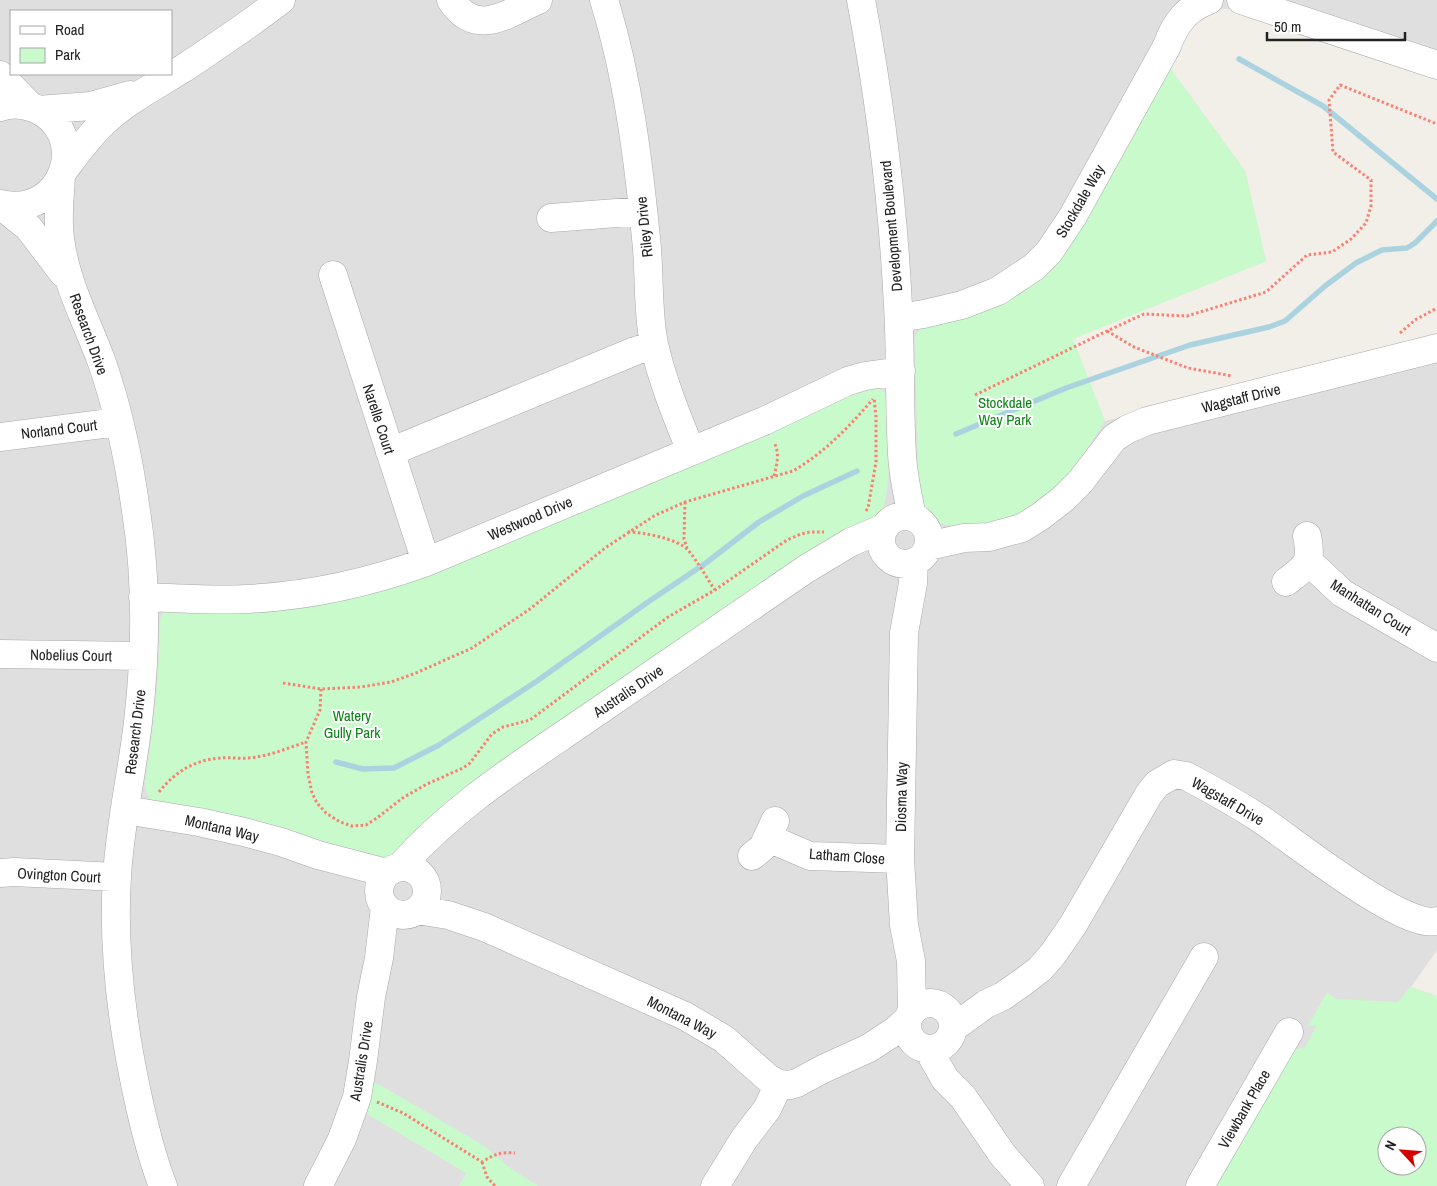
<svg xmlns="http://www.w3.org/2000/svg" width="1437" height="1186" viewBox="0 0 1437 1186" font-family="'Archivo Narrow',sans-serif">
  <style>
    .residential { fill: #e0dfdf; fill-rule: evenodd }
    .park { fill: #c8facc; fill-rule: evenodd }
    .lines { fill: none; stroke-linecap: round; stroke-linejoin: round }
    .stream { stroke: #aad3df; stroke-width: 5.5 }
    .minor-casing { stroke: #a9a9a9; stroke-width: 29 }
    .path { stroke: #fa8072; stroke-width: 3; stroke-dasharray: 2.5 2.5; stroke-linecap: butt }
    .minor { stroke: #fff; stroke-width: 28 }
    .labels { text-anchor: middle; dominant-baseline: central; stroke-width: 4; stroke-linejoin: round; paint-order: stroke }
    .street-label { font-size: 15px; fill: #222; stroke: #fff }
    .park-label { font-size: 15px; fill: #0c8416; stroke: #fff }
  </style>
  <rect width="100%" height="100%" fill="#f2efe9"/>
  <!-- residential -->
  <path class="residential" d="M0,0H1437V71L1237,9H1223L1210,13L1189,27L1168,65L1245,171L1266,261L1072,339L1105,421L1437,338V950L1411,987L1437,996V1186H0ZM11,11H171V74H11ZM1387,1136H1417V1166H1387Z"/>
  <!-- park -->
  <path class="park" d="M1168,65L1245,171L1266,261L1073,339L1105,421C1092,440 1074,473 1058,487C1045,498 1032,509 1017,516C1003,521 990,523 975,525C941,528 924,524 918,487L915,337L921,325L1027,283Z
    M856,388H878L887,394C888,425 894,491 879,518L438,817L384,863L154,803C147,797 146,792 145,783C152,737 158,691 159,645C160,632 157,618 166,608L276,606Z
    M1410,987L1437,996V1186H1209L1285,1053L1305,1047L1316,1026L1308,1025L1327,993L1337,999L1398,1002ZM1387,1136H1417V1166H1387Z
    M368,1082L380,1085L483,1145L510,1168L538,1186H459L466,1173L362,1111Z"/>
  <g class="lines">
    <!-- stream -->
    <path class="stream" d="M1239,59L1323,106L1437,199
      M956,434L1066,388L1190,345L1269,327L1285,321L1325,286L1356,263L1382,250L1407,248L1415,243L1437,221
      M702,566L759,522L803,496L857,471
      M336,762L363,769L394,768L439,745L537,681L648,602L697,569"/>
    <!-- minor casing -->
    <g class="minor-casing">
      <path id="minor" d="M451,0C476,38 507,14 538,0
        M604,0C628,77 638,158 646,238C650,273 647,309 654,344C662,380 677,417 691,451
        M861,0C880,101 893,203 898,306C901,355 899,405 902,454C903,475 908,497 912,517
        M1241,0L1437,65
        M0,75L31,107
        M0,107C11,103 23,104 34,108C92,132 65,219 0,204
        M38,110L91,106L130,95
        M64,170C76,154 88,137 103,123C127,100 157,85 184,68C217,46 250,24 281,0
        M61,176C60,196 57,218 60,238C65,281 86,320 101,360C118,408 129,460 136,511C147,580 146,653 138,722C132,774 120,824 117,876C112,953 123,1032 140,1107C146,1133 153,1161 163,1186
        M0,205L28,227L63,273
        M551,218L643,211
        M333,275L426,562
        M899,318L924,314L962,305L998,291L1034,267L1049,252L1073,216L1167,46C1175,23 1187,8 1209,0
        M0,437L118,422
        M390,452L635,351L654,345
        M881 540a24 24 0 1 1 48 0a24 24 0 1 1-48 0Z
        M928,546L964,538L989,537L1022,528L1041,516L1063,499L1080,482L1114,438L1128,429L1147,421L1437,348
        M1308,561L1342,593L1437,648
        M1286,582C1306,566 1313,564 1307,536
        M143,597C178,598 212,601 247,599C309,596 368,583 426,562L764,421L848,381L865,376L901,371
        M0,654L143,656
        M125,810L199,822L244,832L281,842L318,855L387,873
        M768,838L810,856L900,859
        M752,856L763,847L775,821
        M379 891a24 24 0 1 1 48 0a24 24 0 1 1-48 0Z
        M400,867C451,809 515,768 578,725C654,673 730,621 806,569L851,542L884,528
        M0,873L14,872L117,877
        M417,910L448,915L484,927L685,1016L724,1039L768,1078L779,1084L790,1085L797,1083L823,1069L869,1048L895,1031L908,1019
        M907 1026a23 23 0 1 1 46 0a23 23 0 1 1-46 0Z
        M912,1012L911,961L904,925L900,859L904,633L913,583L914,562
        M953,1028L986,1004L1003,996L1023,982L1040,969L1053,954L1073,925L1149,794L1157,784L1174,774L1186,776C1211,789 1236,803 1259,818C1291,839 1403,930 1437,921
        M928,1049L945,1079L963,1097L1002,1154L1030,1186
        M318,1186L342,1139L357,1097L363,1061L371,997L379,958L385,907
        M715,1186L744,1139L767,1109L779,1084
        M1071,1186L1204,957
        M1200,1186L1289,1032"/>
    </g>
    <!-- path -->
    <path class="path" d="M1107,331L1134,347L1188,368L1232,376
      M1400,333L1415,320L1437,308
      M975,395L1107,331L1144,314L1187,316L1266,292L1307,255L1332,252L1351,239L1366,223L1371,206V180L1333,152L1329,100L1340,85L1437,124
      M774,476C777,464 780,454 774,442
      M685,502L684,539L687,548
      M866,511L868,508L876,462V416L874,398
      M628,532C643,532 678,539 688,550C698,562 706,577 715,590
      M283,683L321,689L361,687L391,682L416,673L472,648L530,609L605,548L654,516L685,502L793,471C824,453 850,426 873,399
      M321,689L320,710L306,742L308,774L312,793L317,803L326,813L340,822L352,826L366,825L377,818L404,797L427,784L463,768L470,763L492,734L503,727L530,720L668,617L715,590L787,540L801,534L810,532H824
      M159,792C175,772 194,760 220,758C229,757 238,759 247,758C267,757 288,748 306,742
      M377,1102L403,1113L482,1162C495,1154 500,1152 515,1153
      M482,1162L487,1177L495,1186"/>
    <!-- minor -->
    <use href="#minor" class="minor"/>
  </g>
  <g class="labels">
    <!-- street labels -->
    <g class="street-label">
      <text transform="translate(1080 201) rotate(-60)">Stockdale Way</text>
      <text transform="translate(891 226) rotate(-95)">Development Boulevard</text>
      <text transform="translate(644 227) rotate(-96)">Riley Drive</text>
      <text transform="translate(89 334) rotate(70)">Research Drive</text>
      <text transform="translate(1241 398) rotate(-14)">Wagstaff Drive</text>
      <text transform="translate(379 419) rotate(72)">Narelle Court</text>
      <text transform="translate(59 429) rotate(-7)">Norland Court</text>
      <text transform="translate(530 518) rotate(-23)">Westwood Drive</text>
      <text transform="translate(1371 607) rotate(32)">Manhattan Court</text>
      <text transform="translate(71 655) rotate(1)">Nobelius Court</text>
      <text transform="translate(628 691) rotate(-34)">Australis Drive</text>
      <text transform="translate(135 732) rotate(-83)">Research Drive</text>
      <text transform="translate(901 797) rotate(-89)">Diosma Way</text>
      <text transform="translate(1228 801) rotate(30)">Wagstaff Drive</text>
      <text transform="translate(222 828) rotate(13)">Montana Way</text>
      <text transform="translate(847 856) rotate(4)">Latham Close</text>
      <text transform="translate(59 875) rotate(3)">Ovington Court</text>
      <text transform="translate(682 1017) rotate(27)">Montana Way</text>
      <text transform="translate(361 1061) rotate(-81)">Australis Drive</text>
      <text transform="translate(1244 1109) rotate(-60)">Viewbank Place</text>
    </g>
    <!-- park labels -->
    <g class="park-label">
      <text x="1005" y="402">Stockdale<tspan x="1005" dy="17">Way Park</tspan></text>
      <text x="352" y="715">Watery<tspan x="352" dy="17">Gully Park</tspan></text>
    </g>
  </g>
  <!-- legend -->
  <rect x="10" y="10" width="162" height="65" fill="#ffffff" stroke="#a7a7a7"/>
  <rect x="20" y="26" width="25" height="8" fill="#ffffff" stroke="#a7a7a7"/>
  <text x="55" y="35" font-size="15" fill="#222222">Road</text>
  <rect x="20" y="48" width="25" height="15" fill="#c8facc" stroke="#a7a7a7"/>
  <text x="55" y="60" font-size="15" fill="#222222">Park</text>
  <!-- north arrow -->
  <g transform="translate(1402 1151) rotate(296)"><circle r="24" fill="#ffffff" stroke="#a7a7a7"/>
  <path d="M0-4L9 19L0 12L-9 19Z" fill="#d40000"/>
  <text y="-8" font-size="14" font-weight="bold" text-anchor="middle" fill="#222222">N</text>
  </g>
  <!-- scale -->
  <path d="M1267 32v8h138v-8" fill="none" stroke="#222222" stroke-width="2.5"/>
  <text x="1274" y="32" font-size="15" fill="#222222" stroke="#ffffff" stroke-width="4" paint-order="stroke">50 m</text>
</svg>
